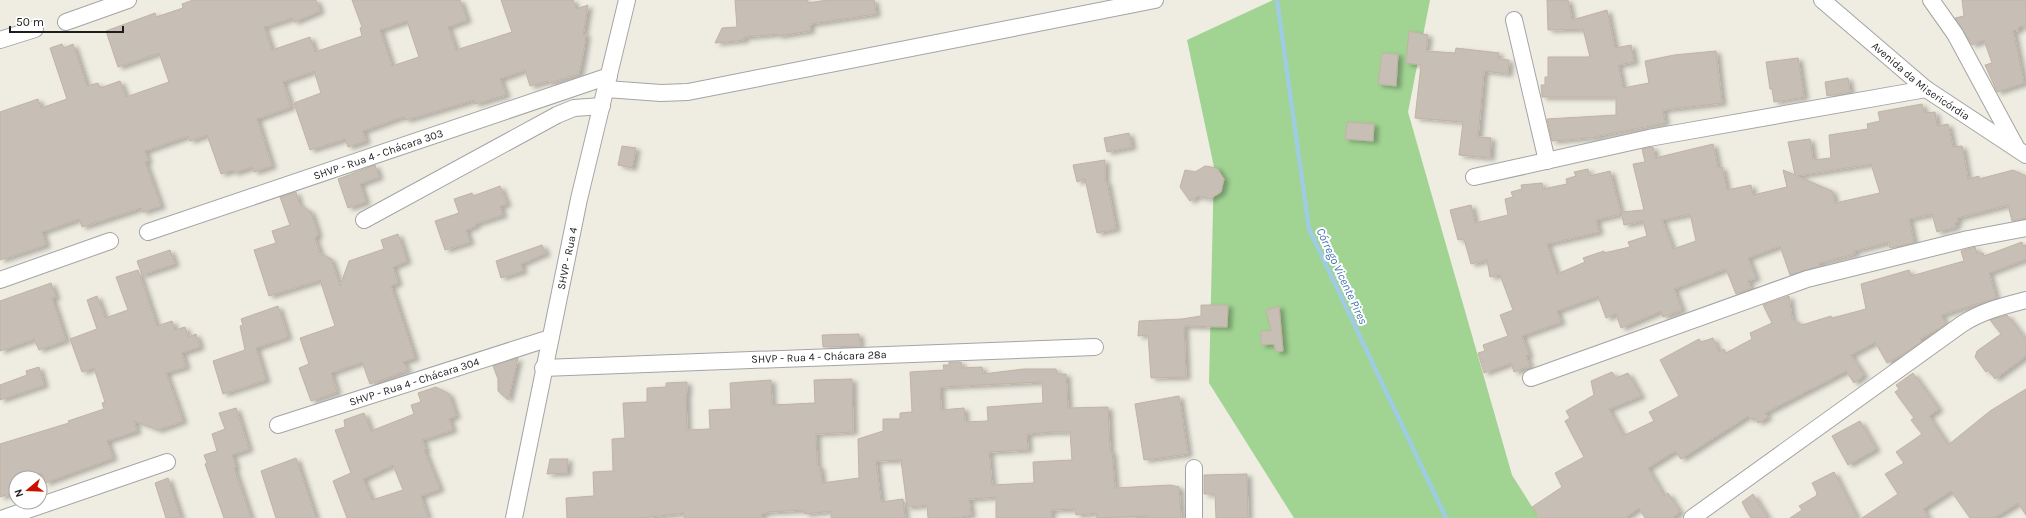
<svg xmlns="http://www.w3.org/2000/svg" width="2026" height="518" viewBox="0 0 2026 518" font-family="Karla,sans-serif">
  <style>
    .forest { fill: #a1d393 }
    .lines { fill: none; stroke-linecap: round; stroke-linejoin: round }
    .stream { stroke: #9ecde1; stroke-width: 4.5 }
    .building { fill: #c7beb5; stroke: #c2b3a3; fill-rule: evenodd; filter: url(#shadow) }
    .minor-casing { stroke: #a4a4a4; stroke-width: 18 }
    .minor { stroke: #fff; stroke-width: 16 }
    .labels { text-anchor: middle; dominant-baseline: central; stroke-width: 4; stroke-linejoin: round; paint-order: stroke }
    .street-label { font-size: 11px; fill: #1d1d1d; stroke: #fff }
    .water-label { font-size: 12px; font-style: italic; fill: #4172b5; stroke: #fff }
  </style>
  <defs>
    <filter id="shadow"><feDropShadow dx="4.5" dy="2.5" stdDeviation="2" flood-color="#0004"/></filter>
  </defs>
  <rect width="100%" height="100%" fill="#efece2"/>
  <!-- forest -->
  <path class="forest" d="M1273,0H1430L1408,112L1512,475L1539,518H1294L1209,383L1214,167L1187,40Z"/>
  <g class="lines">
    <!-- stream -->
    <path class="stream" d="M1277,0L1309,229L1446,518"/>
  </g>
  <!-- building -->
  <path class="building" d="M193,0H316L320,11L294,22L292,18L264,27L272,50L310,37L315,52L362,36L360,28L362,27L352,0H460L467,20L448,27L456,50L512,32L501,0H573L576,9L588,5L583,35L586,34L584,48L579,74L549,83L548,81L530,86L525,70L500,79L506,95L475,104L474,100L406,120L405,117L399,118L363,131L366,141L348,147L345,139L310,150L294,103L321,93L314,71L283,82L291,107L257,119L272,166L254,172L252,167L234,173L233,170L221,174L207,135L190,141L188,136L145,151L148,161L145,162L161,206L143,212L141,208L82,227L79,219L42,232L46,245L0,260V112L38,99L41,108L67,99L50,48L62,44L64,48L73,44L87,86L98,83L100,88L120,81L126,97L169,82L159,53L118,67L106,31L155,13L156,17L183,8L182,4ZM407,21L419,57L392,66L380,30Z
    M735,0H808V3L827,0H874L876,14L810,24V31L778,36V34L744,37V40L715,43L722,28L737,27Z
    M1547,0H1568L1572,20L1607,10L1615,48L1631,45L1634,62L1618,65L1623,88L1649,83L1645,61L1674,55L1716,51L1722,103L1663,110L1665,123L1598,136L1599,137L1552,141L1547,119L1616,115V97H1542L1541,85H1545V77H1548V57H1590L1583,29L1548,30Z
    M1962,0H2026V27L2019,26L2018,31L2013,30L2024,83L1997,92L1985,65L1992,63L1984,40L1972,45L1955,18L1964,16Z
    M1409,31L1428,35L1426,51L1455,53L1456,48L1499,53L1498,59L1509,60L1508,74L1484,71L1478,137L1491,138L1490,158L1459,155L1463,122L1415,118L1421,65L1406,63Z
    M1382,53L1398,54L1396,86L1378,84Z
    M1798,58L1804,97L1774,102L1772,89H1770L1766,62Z
    M1848,78L1850,92L1827,96L1825,82Z
    M1922,104L1924,113L1935,112L1937,126L1948,124L1953,147L1962,146L1968,179L1979,176V179L2013,170L2026,176V218L2012,221L2008,205L1957,218L1958,222L1955,223L1956,227L1937,232L1932,214L1909,219L1914,243L1890,248L1889,242L1854,251L1855,254L1819,263L1820,266L1790,275L1780,246L1748,258L1756,278L1748,281L1751,288L1736,294L1726,269L1674,289L1682,310L1663,317L1661,311L1621,328L1616,314L1606,318L1598,296L1557,311L1561,322L1522,336L1529,355L1526,356L1530,366L1514,372L1511,363L1484,373L1478,353L1485,351L1483,345L1508,336L1500,315L1513,310L1500,275L1490,277L1487,260L1471,264L1464,239L1458,240L1450,210L1471,205L1475,223L1508,215L1505,199L1513,197L1511,192L1522,189L1521,185L1542,183L1543,189L1567,184L1566,179L1576,176L1574,172L1588,169L1589,176L1610,171L1621,214L1596,220L1599,232L1547,244L1557,274L1585,262L1583,258L1604,251V253L1630,247L1628,242L1647,236L1643,221L1624,225L1621,212L1644,210L1633,164L1645,162L1642,149L1653,147L1655,158L1713,144L1718,168L1722,167L1727,190L1751,185L1753,195L1787,187L1783,170L1795,175L1788,142L1810,139L1813,160L1831,158L1829,135L1868,129L1867,124L1880,121L1878,112ZM1871,164L1880,193L1835,203L1832,191L1797,176ZM1690,214L1696,241L1673,249L1662,220Z
    M1347,122L1374,124L1373,141L1345,139Z
    M1129,133L1132,147L1107,152L1104,138Z
    M622,146L636,148L632,168L618,165Z
    M1105,160V182H1107L1116,229L1097,233L1085,179L1077,182L1073,165Z
    M375,165L379,177L360,184L366,202L348,208L338,179Z
    M1205,166L1217,168L1224,179L1221,192L1210,199L1198,196L1190,201L1180,187L1185,170L1195,172Z
    M500,186L507,204L500,206L503,215L475,224L476,226L466,230L470,242L445,250L435,221L459,213L454,199L472,193L473,196Z
    M296,192L299,204L311,212L318,234L315,239L320,253L331,259L340,286L349,261L384,249L381,240L398,234L407,261L393,267L398,283L391,286L415,358L403,362L408,370L370,384L362,362L331,373L337,392L311,401L299,368L309,364L300,338L335,326L320,280L269,296L254,250L276,243L272,231L290,225L280,197Z
    M2022,242L2023,246L2026,245V259L1989,273L1996,298L1941,315L1946,324L1920,339L1922,341L1908,351L1887,363L1875,342L1851,355L1864,375L1854,383L1846,371L1765,413L1768,417L1758,423L1755,418L1749,419L1748,416L1681,459L1675,451L1648,468L1664,496L1668,493L1680,512L1672,518H1645L1639,508L1625,518H1540L1532,507L1562,487L1555,473L1584,457L1565,421L1570,418L1566,411L1594,395L1591,381L1612,372L1616,378L1628,373L1641,396L1609,409L1623,435L1627,434L1654,421L1649,412L1679,396L1660,360L1699,339L1701,342L1713,338L1719,352L1724,349L1726,353L1752,339L1750,333L1772,323L1763,305L1789,296L1792,319L1802,325L1831,316L1832,318L1866,309L1861,284L1909,270L1911,276L1964,261L1961,251L1975,247L1977,253H1983L1984,256Z
    M542,245L546,253L521,264L523,271L501,278L496,261Z
    M170,250L175,264L142,275L137,261Z
    M138,270L157,326L172,321L175,330L185,327L188,337L196,334L200,347L182,353L186,367L166,373L183,421L158,430L134,421L137,431L107,441L113,458L45,483L42,473L28,478H16V492L0,497V444L69,423L68,421L104,409L102,403L105,402L94,368L82,372L70,339L97,329L87,300L97,296L105,318L128,310L116,277Z
    M51,283L56,297L52,298L66,340L39,350L34,339L0,351V301Z
    M1201,305H1228L1227,327L1184,326L1186,377L1151,378L1148,335L1138,336L1139,321L1182,319L1201,316Z
    M278,306L288,337L256,348L266,380L223,394L213,361L245,350L240,326L243,325L241,319Z
    M1279,306L1283,351L1276,352L1274,344L1261,345V331H1271L1266,310Z
    M2007,315L2026,340V356L1995,379L1988,370L1986,372L1975,357L1977,351L2001,334L1990,320Z
    M859,334L860,346L823,347L822,335Z
    M518,358L508,400L498,391V379L493,366Z
    M949,362H961L962,368L982,367L983,374L1024,369H1056L1057,374H1066L1068,408L1108,407L1110,452H1112L1115,488L1170,485L1179,487L1181,518H1149V516L1097,518L1096,513L1076,515L1075,509L1051,510V518H996V497L969,499L971,515L956,518H928L927,505L907,507L901,460L876,461L881,502L903,499L905,518H831V511L805,514L804,510L769,512L761,514L762,518H684V513L641,518H567L566,498L594,496L593,472L613,471L612,439L625,438L623,403L647,402V388L666,387V383L687,382V393L686,394L687,430L710,429L709,410L731,409L730,383L771,380L772,405L815,403L814,380L852,379L853,432L816,434L817,465L820,467L822,483L859,478L858,439L883,431V419H900V413L912,412L910,372L944,370L943,365H949ZM1042,382L1043,403L987,407L988,421L965,422L964,408L941,410L940,387ZM1051,432H1070L1072,460L1033,462L1034,483L992,485L989,452L1028,450L1027,434Z
    M39,367L44,385L0,400V385L27,375L26,371Z
    M1913,373L1939,409L1929,416L1948,445L1990,411L2026,389V515L2018,503L1994,518H1970L1951,491L1923,509L1929,518H1862L1898,494L1885,474L1904,463L1896,452L1922,434L1911,420L1914,418L1895,392L1899,389L1896,385Z
    M436,387L449,394L456,416L449,419L453,430L422,440L426,449L424,450L440,489L421,496L428,518H347L333,481L351,473L335,430L345,427L344,420L364,413L371,431L414,414L411,405L421,402L418,393ZM393,465L403,490L372,500L363,479Z
    M1179,396L1188,454L1144,460L1135,404Z
    M236,408L249,449L232,455L236,467L234,468L251,518H224L205,464L207,463L204,455L217,451L212,434L225,429L219,413Z
    M1860,421L1876,449L1848,465L1832,436Z
    M296,458L316,518H276L261,471Z
    M550,459H568L567,473L547,474Z
    M1834,472L1857,518H1790L1802,510L1799,506L1816,496L1817,493L1812,483Z
    M1247,474L1248,518H1216L1215,494H1204V475Z
    M168,478L170,485L181,518H166L155,483Z
    M1753,494L1768,518H1751L1746,510L1742,502Z"/>
  <g class="lines">
    <!-- minor casing -->
    <g class="minor-casing">
      <g id="minor">
        <path id="s1" d="M1822,0L1926,89L2026,155"/>
        <path d="M1931,0L1955,34L2016,147"/>
        <path d="M1514,20L1547,161"/>
        <path d="M66,22L128,0"/>
        <path d="M0,40L35,29"/>
        <path d="M606,89L661,93L688,92L1155,0"/>
        <path d="M1474,177L1649,138L1926,89"/>
        <path d="M364,220L557,115L574,108L602,106"/>
        <path id="s2" d="M148,232L609,76"/>
        <path d="M0,280L110,241"/>
        <path d="M543,368L1095,347"/>
        <path d="M1531,378L1807,279L1968,239L2026,228"/>
        <path id="s3" d="M278,425L550,338"/>
        <path d="M4,518L167,462"/>
        <path id="s4" d="M514,518L579,199L627,0"/>
        <path d="M1194,518V468"/>
        <path d="M1692,518L1962,324C1982,311 2003,306 2026,300"/>
      </g>
    </g>
    <!-- minor -->
    <use href="#minor" class="minor"/>
  </g>
  <g class="labels">
    <!-- street labels -->
    <g class="street-label">
      <text stroke="none"><textPath href="#s1" startOffset="128">Avenida da Misericórdia</textPath></text>
      <text stroke="none"><textPath href="#s2" startOffset="243">SHVP - Rua 4 - Chácara 303</textPath></text>
      <text stroke="none"><textPath href="#s4" startOffset="265">SHVP - Rua 4</textPath></text>
      <text transform="translate(819 357) rotate(-2)">SHVP - Rua 4 - Chácara 28ª</text>
      <text stroke="none"><textPath href="#s3" startOffset="143">SHVP - Rua 4 - Chácara 304</textPath></text>
    </g>
    <!-- water labels -->
    <g class="water-label">
      <text transform="translate(1342 276) rotate(65)">Córrego Vicente Pires</text>
    </g>
  </g>
  <!-- north arrow -->
  <g transform="translate(28 490) rotate(251)"><circle r="19" fill="#ffffff" stroke="#a5a5a5"/>
  <path d="M0-3L7 15L0 10L-7 15Z" fill="#ca0f00"/>
  <text y="-6" font-size="11" font-weight="bold" text-anchor="middle" fill="#1d1d1d">N</text>
  </g>
  <!-- scale -->
  <path d="M10 26v6h113v-6" fill="none" stroke="#1d1d1d" stroke-width="2"/>
  <text x="16" y="26" font-size="12" fill="#1d1d1d" stroke="#ffffff" stroke-width="3" paint-order="stroke">50 m</text>
</svg>
